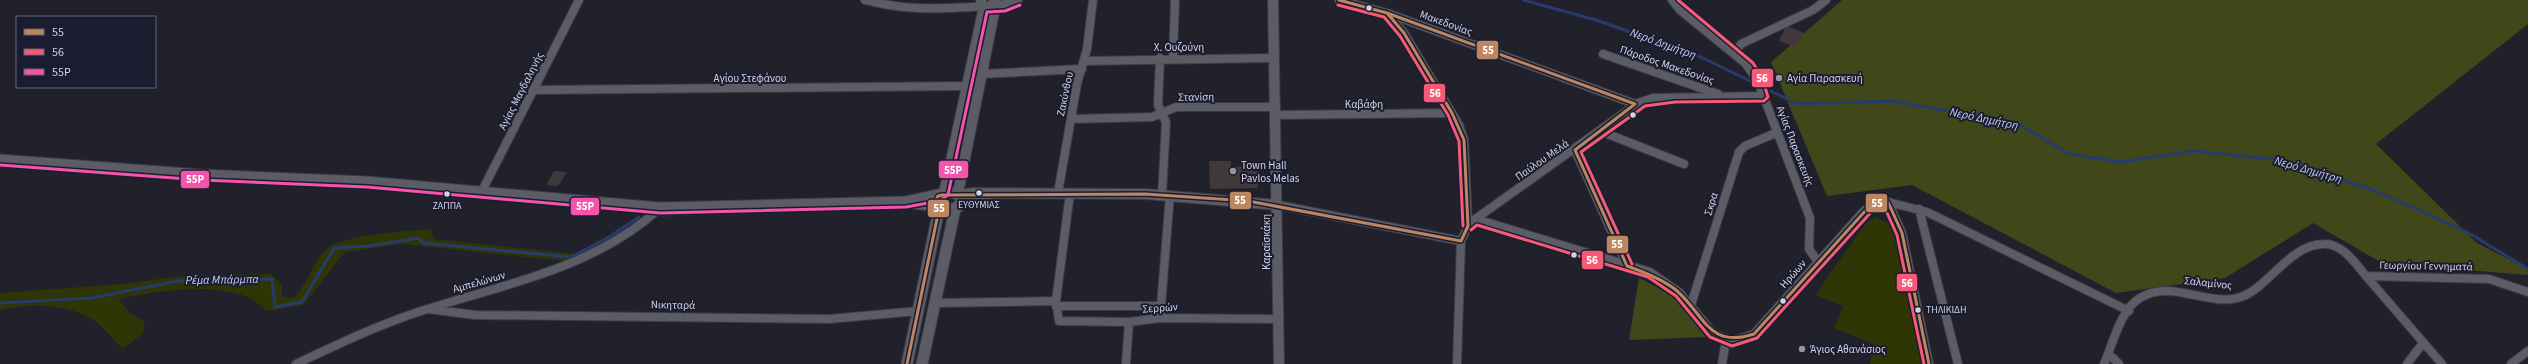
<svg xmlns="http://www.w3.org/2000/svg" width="2528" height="364" viewBox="0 0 2528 364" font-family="'Source Sans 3',sans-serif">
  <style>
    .green { fill: #2f3606 }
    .forest { fill: #40481a }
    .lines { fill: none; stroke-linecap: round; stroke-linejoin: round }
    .stream { stroke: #263b6e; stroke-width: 3 }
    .building { fill: #403839 }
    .minor-casing { stroke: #3b3b44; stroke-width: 10 }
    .tertiary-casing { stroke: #3b3b44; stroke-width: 12 }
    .secondary-casing { stroke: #3b3b44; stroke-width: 13 }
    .minor { stroke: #5c5c66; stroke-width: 8 }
    .tertiary { stroke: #5c5c66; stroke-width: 10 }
    .secondary { stroke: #5c5c66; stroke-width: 11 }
    .bus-1-casing { stroke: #1c1c30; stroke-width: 6 }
    .bus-2-casing { stroke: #1c1c30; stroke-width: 6 }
    .bus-3-casing { stroke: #1c1c30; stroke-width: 6 }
    .bus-1 { stroke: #bb8660; stroke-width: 3 }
    .bus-2 { stroke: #f75a77; stroke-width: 3 }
    .bus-3 { stroke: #f653ac; stroke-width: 3 }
    .bus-dot { fill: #d3d4e2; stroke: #1c1c30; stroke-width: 1.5 }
    .poi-dot { fill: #9595a2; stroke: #1c1c30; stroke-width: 1.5 }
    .labels { text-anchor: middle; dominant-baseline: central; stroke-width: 4; stroke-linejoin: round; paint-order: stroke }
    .bus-label { font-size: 10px; fill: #d3d4e2; stroke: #1c1c30 }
    .street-label { font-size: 11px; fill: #d3d4e2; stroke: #1c1c30 }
    .poi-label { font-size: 11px; fill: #d3d4e2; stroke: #1c1c30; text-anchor: start }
    .water-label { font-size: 12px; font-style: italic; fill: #c0d0f3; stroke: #1c1c30 }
    .line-badge { stroke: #1c1c30; stroke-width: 1.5 }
    .badge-label { font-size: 11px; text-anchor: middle; font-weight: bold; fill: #fff }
  </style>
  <rect width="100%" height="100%" fill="#21212b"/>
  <!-- green -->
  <path class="green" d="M1876,217L1886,222L1894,230L1922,364H1870L1873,344L1834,328L1843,306L1815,295L1866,223Z
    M431,229L434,239L576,254L566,261L401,244L345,252L303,305L267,311C261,307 255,300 248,297C210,282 157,291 118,299L130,313L145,322L143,333L123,349C114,341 105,328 95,321C69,303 29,303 0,310V293L123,284L182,276L270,274L282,284V297L294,298C307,284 315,259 326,249C341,235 409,231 431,229Z"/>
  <!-- forest -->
  <path class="forest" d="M1842,0H2528V24L2376,144L2477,243L2528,269V275L2382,263L2313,223L2225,278L2116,293L1912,185L1827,196L1771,62Z
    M1639,278C1669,293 1694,305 1708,337L1629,340Z"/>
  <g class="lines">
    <!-- stream -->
    <path class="stream" d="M1523,0L1596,20L1703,58L1797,104L1892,101L2017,123L2069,154L2120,162L2193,151L2281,160L2374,190L2467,232L2528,269
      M661,215L713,213
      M0,303L91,298L178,281L272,279L275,307L302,302L334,248L368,246L418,238L423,243L571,257L609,237L639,217"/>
  </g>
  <!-- building -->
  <path class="building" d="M1789,27L1804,33L1796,47L1779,41L1785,29Z
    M1209,161H1231V167L1257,166L1258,188L1210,189Z
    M554,171L567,172L558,186L546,185Z"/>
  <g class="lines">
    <!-- minor casing -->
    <g class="minor-casing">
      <path id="minor" d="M865,0C901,10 935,9 972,7C988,6 1003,6 1018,0
        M1339,0L1387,13L1635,104
        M1672,0L1680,10L1745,63L1757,79L1810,218L1809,249L1818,262
        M1387,14L1404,33L1459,125L1464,140L1468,226
        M1603,54L1718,94
        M1734,54L1741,44L1813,10L1826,0
        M1160,58L1158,105L1166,122L1162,195
        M1173,58L1175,0
        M1084,61L1274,58
        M982,74L1082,69
        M533,90L967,86
        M1276,115L1452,113
        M1071,119L1152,117L1176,107H1276
        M1600,131L1684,164
        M1575,150L1627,266
        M482,191L579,0
        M1058,193L1077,84L1087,49L1093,0
        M1070,193L1056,301L1059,321L1129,322L1160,318L1278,319
        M1888,202L1902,233L1929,364
        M1278,205L1461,241
        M1919,209L1958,364
        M1476,219L1650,272L1679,292L1713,333L1732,341L1754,334L1862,213L1872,204L1888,202L1927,212L2129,311
        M935,303L1056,301
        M1691,305L1739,152L1745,146L1778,132
        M1056,306H1161
        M428,309L475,315L829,319L918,311
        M1160,318L1170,195
        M2109,354L2119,364
        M296,364C336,345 376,326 418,312C503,284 592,270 660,208
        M1126,364L1129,322
        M1457,364L1461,241L1468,226L1474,220L1638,103L1653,98L1763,96
        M1722,364L1726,340
        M2104,364C2113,344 2120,310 2140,298C2172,278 2208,308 2241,297C2268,288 2290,244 2324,244C2342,243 2356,264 2366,276
        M2407,364L2423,343
        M2442,364L2366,276L2489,279L2528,292
        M2511,364L2528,351"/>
    </g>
    <!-- tertiary casing -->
    <g class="tertiary-casing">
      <path id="tertiary" d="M1273,0L1279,364
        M944,193L983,11L981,0
        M958,193L995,8L994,0
        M960,195L973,193L1145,194L1278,205
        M960,205L987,196"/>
    </g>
    <!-- secondary casing -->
    <g class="secondary-casing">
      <path id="secondary" d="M0,160L201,175L367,182L660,208L905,202
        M951,192L960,195L962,200L958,207L946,211L930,205L905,202Z
        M907,364L939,209
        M922,364L955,209"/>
    </g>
    <!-- minor -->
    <use href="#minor" class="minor"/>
    <!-- tertiary -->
    <use href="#tertiary" class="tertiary"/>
    <!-- secondary -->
    <use href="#secondary" class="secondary"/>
    <!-- bus-1 casing -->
    <g class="bus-1-casing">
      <path id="bus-1" d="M1339,0L1387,13L1635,104
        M1635,104L1575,150L1627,266C1644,272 1662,279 1676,290C1705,315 1708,349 1754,334L1867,209L1876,203L1888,202L1902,233L1929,364
        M907,364L939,209L935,202L938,196L942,195L1145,194L1248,201L1461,241L1468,226L1464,140L1452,113L1404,33L1387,13"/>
    </g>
    <!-- bus-2 casing -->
    <g class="bus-2-casing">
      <path id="bus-2" d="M1338,5L1384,17L1400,36L1448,115L1459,141L1463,226
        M1883,204L1897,235L1924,364
        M1471,230L1477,225L1648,277L1676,296L1710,337L1732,346L1757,338L1874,209L1889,207
        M1632,264L1581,152L1645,106L1675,102L1764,101L1768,97L1762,77L1753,63L1678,0"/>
    </g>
    <!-- bus-3 casing -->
    <g class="bus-3-casing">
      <path id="bus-3" d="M0,165L201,180L367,187L660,213L906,207L939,201L948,195L987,12L1005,11L1020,5"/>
    </g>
    <!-- bus-1 -->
    <use href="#bus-1" class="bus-1"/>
    <!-- bus-2 -->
    <use href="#bus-2" class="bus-2"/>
    <!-- bus-3 -->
    <use href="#bus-3" class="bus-3"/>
  </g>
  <!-- markers -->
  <g class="bus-dot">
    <circle cx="1369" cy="8" r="3.5"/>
    <circle cx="1633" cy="115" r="3.5"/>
    <circle cx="979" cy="193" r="3.5"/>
    <circle cx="447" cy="194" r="3.5"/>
    <circle cx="1574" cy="255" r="3.5"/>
    <circle cx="1783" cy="301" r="3.5"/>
    <circle cx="1918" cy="310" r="3.5"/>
  </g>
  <g class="poi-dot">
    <circle cx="1779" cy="78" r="4"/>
    <circle cx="1233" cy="171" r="4"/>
    <circle cx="1802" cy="349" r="4"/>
  </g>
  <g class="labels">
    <!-- bus labels -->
    <g class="bus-label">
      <text x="979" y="205">ΕΥΘΥΜΙΑΣ</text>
      <text x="447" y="206">ΖΑΠΠΑ</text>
      <text x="1926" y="310" text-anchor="start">ΤΗΛΙΚΙΔΗ</text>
    </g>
    <!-- street labels -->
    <g class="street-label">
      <text transform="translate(1446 23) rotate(20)">Μακεδονίας</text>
      <text x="1179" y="47">Χ. Ουζούνη</text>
      <text transform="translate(1667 65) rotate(19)">Πάροδος Μακεδονίας</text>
      <text x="750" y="78">Αγίου Στεφάνου</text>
      <text transform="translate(521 91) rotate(-63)">Αγίας Μαγδαληνής</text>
      <text transform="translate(1065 94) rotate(-78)">Ζακύνθου</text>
      <text transform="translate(1196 97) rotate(-1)">Στανίση</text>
      <text x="1364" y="104">Καβάφη</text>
      <text transform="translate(1795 146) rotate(69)">Αγίας Παρασκευής</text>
      <text transform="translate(1542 160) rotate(-35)">Παύλου Μελά</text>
      <text transform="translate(1711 204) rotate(-73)">Σκρα</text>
      <text transform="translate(1266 242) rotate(-90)">Καραϊσκάκη</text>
      <text transform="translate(2426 266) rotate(1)">Γεωργίου Γεννηματά</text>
      <text transform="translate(1793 274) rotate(-49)">Ηρώων</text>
      <text transform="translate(479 282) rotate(-16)">Αμπελώνων</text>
      <text transform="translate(2208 283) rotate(6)">Σαλαμίνος</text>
      <text transform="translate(673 305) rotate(1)">Νικηταρά</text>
      <text transform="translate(1160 308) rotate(-4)">Σερρών</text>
    </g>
    <!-- poi labels -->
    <g class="poi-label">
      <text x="1787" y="78">Αγία Παρασκευή</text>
      <text x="1241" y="165">Town Hall<tspan x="1241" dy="13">Pavlos Melas</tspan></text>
      <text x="1810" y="349">Άγιος Αθανάσιος</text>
    </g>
    <!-- water labels -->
    <g class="water-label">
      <text transform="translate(1663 44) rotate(20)">Νερό Δημήτρη</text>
      <text transform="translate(1984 119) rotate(12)">Νερό Δημήτρη</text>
      <text transform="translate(2308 170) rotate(16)">Νερό Δημήτρη</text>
      <text transform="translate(222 280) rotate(-1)">Ρέμα Μπάρμπα</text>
    </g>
  </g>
  <g class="line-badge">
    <rect x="1476" y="40" width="23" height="20" rx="4" fill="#bb8660"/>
    <rect x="1751" y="68" width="23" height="20" rx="4" fill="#f75a77"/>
    <rect x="1423" y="83" width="23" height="20" rx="4" fill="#f75a77"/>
    <rect x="938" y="160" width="31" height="19" rx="4" fill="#f653ac"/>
    <rect x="180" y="170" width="30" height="19" rx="4" fill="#f653ac"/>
    <rect x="1229" y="191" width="23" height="19" rx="4" fill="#bb8660"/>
    <rect x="1865" y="193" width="23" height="20" rx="4" fill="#bb8660"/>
    <rect x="570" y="197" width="30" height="19" rx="4" fill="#f653ac"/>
    <rect x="927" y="199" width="23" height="19" rx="4" fill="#bb8660"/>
    <rect x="1606" y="235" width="23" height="19" rx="4" fill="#bb8660"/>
    <rect x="1581" y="250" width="23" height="20" rx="4" fill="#f75a77"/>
    <rect x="1896" y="273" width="22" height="19" rx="4" fill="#f75a77"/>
  </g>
  <g class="badge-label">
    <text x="1488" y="54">55</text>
    <text x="1762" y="82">56</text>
    <text x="1435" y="97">56</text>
    <text x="953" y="174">55Ρ</text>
    <text x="195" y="183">55Ρ</text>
    <text x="1240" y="204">55</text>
    <text x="1877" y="207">55</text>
    <text x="585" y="210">55Ρ</text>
    <text x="939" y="212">55</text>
    <text x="1617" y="248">55</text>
    <text x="1592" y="264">56</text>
    <text x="1907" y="287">56</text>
  </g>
  <!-- legend -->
  <rect x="16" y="16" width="140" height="72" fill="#1c1c30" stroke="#656677"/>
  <rect x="24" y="29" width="20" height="6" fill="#bb8660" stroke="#656677"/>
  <text x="52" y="36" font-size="12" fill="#d3d4e2">55</text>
  <rect x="24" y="49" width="20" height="6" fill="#f75a77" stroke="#656677"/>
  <text x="52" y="56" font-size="12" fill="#d3d4e2">56</text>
  <rect x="24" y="69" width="20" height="6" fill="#f653ac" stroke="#656677"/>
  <text x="52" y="76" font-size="12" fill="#d3d4e2">55Ρ</text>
</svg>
